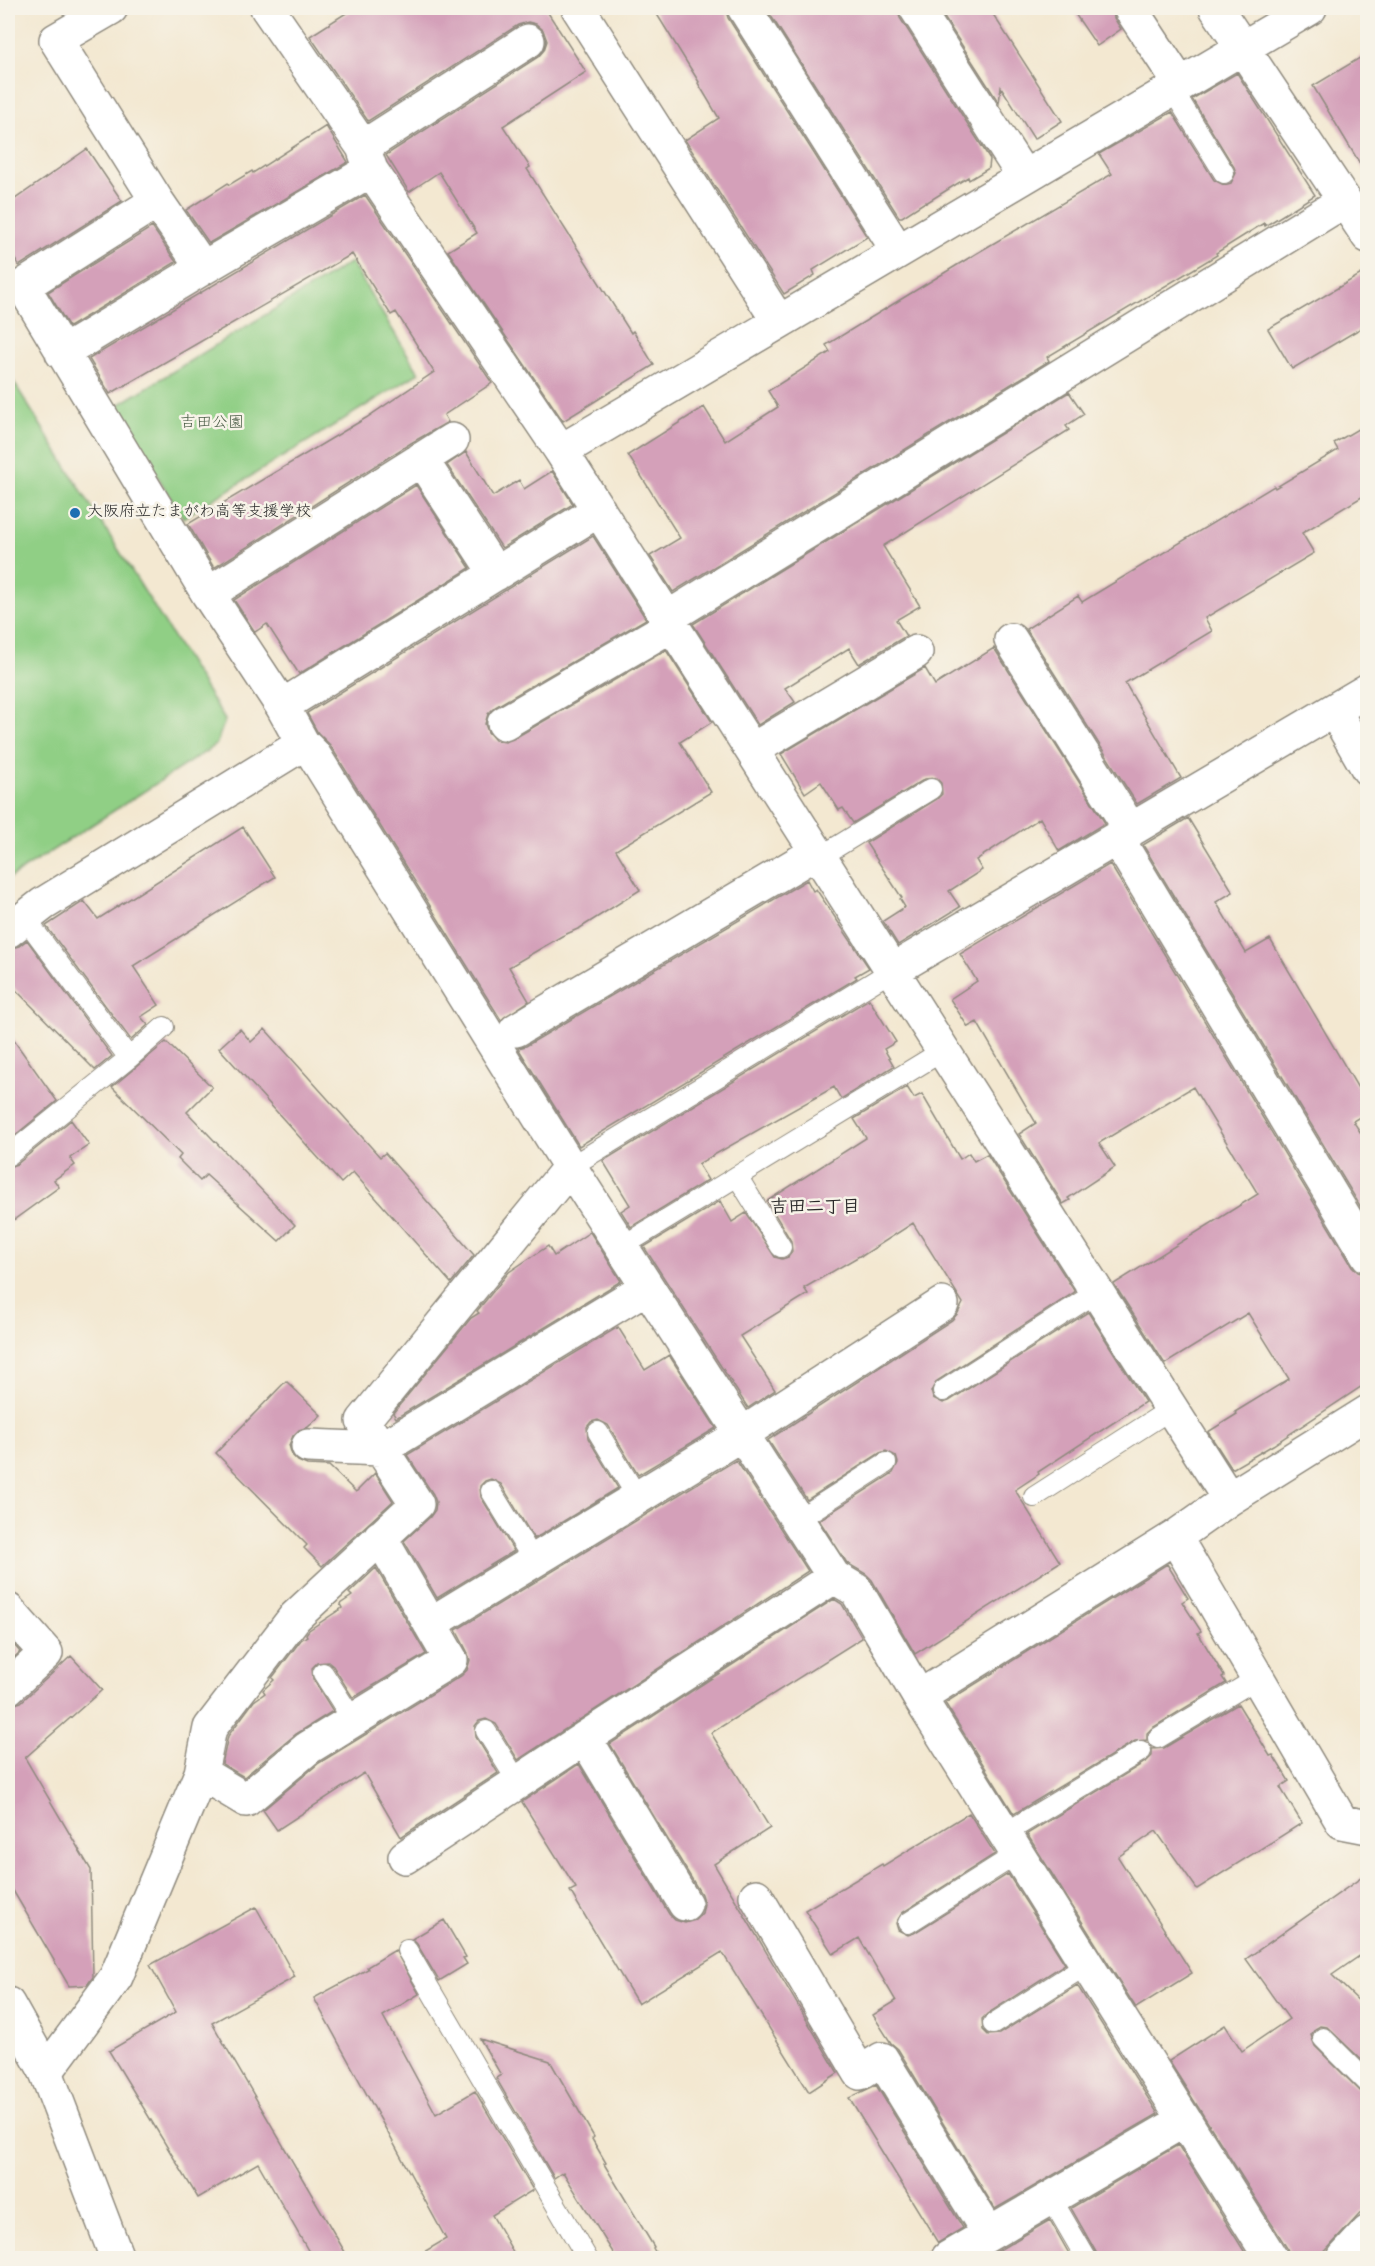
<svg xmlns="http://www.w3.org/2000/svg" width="1375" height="2266" viewBox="0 0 1375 2266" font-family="'Gochi Hand','Klee One',sans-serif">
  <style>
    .green { fill: #90cf85; stroke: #5e7d58; stroke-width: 1.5 }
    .building { fill: #d4a0b9 }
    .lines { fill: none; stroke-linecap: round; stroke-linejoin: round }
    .service-casing { stroke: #8f8a7e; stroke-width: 22 }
    .minor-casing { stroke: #8f8a7e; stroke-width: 36 }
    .tertiary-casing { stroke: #8f8a7e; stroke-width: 36 }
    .service { stroke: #fff; stroke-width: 20 }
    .minor { stroke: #fff; stroke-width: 33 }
    .tertiary { stroke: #fff; stroke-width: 33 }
    .poi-dot { fill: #1f6fb2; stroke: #f7f3e8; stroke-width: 2 }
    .labels { text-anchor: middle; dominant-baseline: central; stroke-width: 5; stroke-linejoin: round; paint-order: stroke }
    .park-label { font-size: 16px; fill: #495c46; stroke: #f7f3e8 }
    .poi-label { font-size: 16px; fill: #2b2b2b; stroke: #f7f3e8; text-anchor: start }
    .neighbourhood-label { font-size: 18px; font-weight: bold; fill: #2b2b2b; stroke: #f7f3e8 }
  </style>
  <rect width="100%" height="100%" fill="#f7f3e8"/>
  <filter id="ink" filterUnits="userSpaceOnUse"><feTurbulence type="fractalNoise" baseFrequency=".0167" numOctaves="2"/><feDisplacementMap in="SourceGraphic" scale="12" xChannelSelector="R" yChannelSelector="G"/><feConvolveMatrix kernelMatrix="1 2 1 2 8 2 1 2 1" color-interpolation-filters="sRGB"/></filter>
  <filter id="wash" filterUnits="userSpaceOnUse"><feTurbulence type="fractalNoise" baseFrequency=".008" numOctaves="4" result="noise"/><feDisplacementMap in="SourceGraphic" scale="24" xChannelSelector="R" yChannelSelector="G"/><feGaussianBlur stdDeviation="1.35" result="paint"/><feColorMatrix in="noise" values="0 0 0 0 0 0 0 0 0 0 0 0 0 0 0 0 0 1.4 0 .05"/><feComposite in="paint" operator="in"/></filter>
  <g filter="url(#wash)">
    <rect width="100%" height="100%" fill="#f3e8d1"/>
    <!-- green -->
    <path class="green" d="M351,262L419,373L183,518L115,407Z
      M8,373L225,720L216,745L8,879Z"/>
    <g id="blocks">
      <!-- building -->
      <path class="building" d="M354,8H545L586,72L503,126L530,167L527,169L631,333L633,331L654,365L563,421L448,251L477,233L439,172L409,192L386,155L538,57L544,50L547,41L543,30L536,24L528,22L518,25L368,121L310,36Z
        M653,8H725L728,18L867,237L813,270L815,275L784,294L685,140L719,118L698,83L699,82Z
        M766,8H897L900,18L990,159L989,168L969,180L968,177L926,203L925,202L902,217H899Z
        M938,8H989L1062,121L1034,139L1001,87L999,103Z
        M1071,8H1112L1114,18L1121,29L1097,46Z
        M1368,53V177L1313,86Z
        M1237,73L1315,195L1265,226L1264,223L1216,253L1217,255L1047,357L1049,361L673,592L650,556L680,538L628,455L704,407L725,441L778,407L768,391L830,352L826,345L977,253L1112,174L1099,154L1172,112L1214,180L1224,185L1231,183L1236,173L1234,167L1192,99Z
        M326,126L348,162L209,243L186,210L228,183L229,185L252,171L253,173Z
        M87,149L122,201L19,266L8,248V204Z
        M365,195L492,383L444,415L448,422L411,443L214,568L188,524L366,418L434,372L396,312L391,315L352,254L110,394L89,359Z
        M152,227L176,262L69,327L48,292Z
        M1368,270V324L1292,369L1268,329Z
        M1069,392L1084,414L1066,426L1069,430L883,546L920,606L896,620L906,636L859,664L849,648L785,688L795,702L758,725L693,624Z
        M1368,423V499L1365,495L1302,533L1314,553L1205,618L1212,631L1125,683L1181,778L1137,804L1026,629L1078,596L1082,602L1274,486L1275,488L1338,450L1334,443Z
        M466,452L493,496L519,480L524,489L552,471L573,504L502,548L447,465Z
        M416,485L470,568L299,674L267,624L255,632L234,600Z
        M593,536L646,619L495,707L488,714L485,724L488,732L495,740L505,742L513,739L666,650L712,722L680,742L711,792L616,850L640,890L580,928L562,936L509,967L529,1001L501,1020L330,745L318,733L307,713Z
        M994,648L1105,823L1059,851L1040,818L976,860L982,870L949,891L960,907L898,945L883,921L905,907L900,899L902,898L866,843L937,799L942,794L941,783L936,778L925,779L853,823L843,808L839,810L821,782L805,793L781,754L925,668L935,685Z
        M1188,818L1233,892L1216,902L1246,953L1270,939L1368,1105V1112L1353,1121L1368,1144V1219L1143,845Z
        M243,827L275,877L133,966L159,1005L141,1017L148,1025L131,1040L46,926L84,901L98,919Z
        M1110,864L1352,1266L1358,1272L1368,1275V1382L1273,1445L1232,1469L1208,1432L1237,1414L1235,1412L1289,1379L1248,1313L1165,1364L1114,1284L1258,1194L1193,1087L1099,1143L1115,1167L1068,1198L1070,1200L1063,1204L1019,1134L1036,1123L977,1022L968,1027L950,999L977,981L960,954Z
        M807,880L813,891L816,889L869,968L855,976L857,978L579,1146L518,1048L526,1046Z
        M27,940L112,1056L95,1070L8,982V949L19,946Z
        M869,999L896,1042L884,1049L894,1066L841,1099L834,1087L698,1164L708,1180L631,1227L621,1211L630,1205L603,1161Z
        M240,1029L251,1042L265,1029L380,1157L385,1153L474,1255L451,1283L353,1172L341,1183L219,1048Z
        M8,1032L57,1101L8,1141Z
        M166,1042L212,1087L187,1112L295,1225L279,1241L206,1175L200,1181L178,1159L181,1155L112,1087Z
        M907,1087L914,1098L922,1094L960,1159L969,1153L974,1161L987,1154L1075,1292L937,1381L931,1391L933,1398L943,1403L949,1401L1088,1312L1145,1402L1038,1472L1039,1474L1015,1490L1060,1562L915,1654L872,1580L866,1574L847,1563L819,1520L893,1473L898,1463L896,1456L886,1451L880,1453L807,1500L768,1440L952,1320L958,1313L963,1303L913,1223L862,1256L861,1255L804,1288L808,1294L740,1336L775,1390L748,1408L644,1247L720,1201L732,1222L746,1213L775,1257L782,1259L788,1257L792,1252L791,1241L767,1201L866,1138L854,1119Z
        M71,1120L89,1145L70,1158L75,1165L54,1180L59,1187L8,1224V1167L17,1164Z
        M590,1232L621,1281L396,1418L393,1413L471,1318L479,1313L477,1311L509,1272L548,1246L554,1256Z
        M618,1327L645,1370L669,1355L716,1428L638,1475L608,1425L598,1420L591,1422L587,1427L588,1438L618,1488L534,1539L501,1484L491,1479L485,1481L480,1486L481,1497L514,1551L437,1598L404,1541L430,1517L435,1510L436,1502L433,1494L407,1455Z
        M286,1381L321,1415L308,1427L299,1430L293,1436L289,1445L292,1455L298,1461L307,1465L329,1466L356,1492L375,1473L393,1501L322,1566L304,1548L307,1545L216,1453Z
        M736,1460L808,1571L518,1760L496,1724L486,1719L479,1721L475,1726L476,1737L498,1773L401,1837L364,1773L277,1830L263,1810L319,1763L461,1676L467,1670L470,1660L467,1651L456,1630Z
        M1167,1564L1188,1598L1182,1602L1201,1631L1198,1633L1224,1676L1222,1677L1226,1683L1152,1728L1147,1733V1740L1135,1741L1014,1814L945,1703Z
        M376,1568L426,1654L353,1698L333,1666L328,1662L317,1663L312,1668L313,1679L333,1711L296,1734L244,1777L222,1764L228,1736L254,1701L265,1693L263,1690L274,1680L272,1678L301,1640L307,1636L306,1634L309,1630L342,1608L340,1604L352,1596L349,1593Z
        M834,1599L842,1604L862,1638L711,1733L770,1828L714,1864L838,2073L809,2092L722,1952L638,2004L570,1891L576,1888L522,1802L579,1764L669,1914L675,1920L685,1923L695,1920L702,1913L704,1904L701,1894L610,1744Z
        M8,1638L20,1652L8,1663Z
        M71,1656L102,1690L25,1758L91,1870L93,1977L87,1985L69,1986L8,1882V1706L21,1702Z
        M1238,1704L1270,1756L1273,1755L1289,1781L1280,1787L1302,1823L1197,1889L1156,1831L1118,1857L1192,1973L1136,2008L1027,1834L1147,1761L1152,1756V1749L1164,1748Z
        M969,1813L995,1854L902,1913L896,1923L898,1930L908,1935L914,1933L1008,1874L1065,1964L987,2014L982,2019L983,2030L988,2035L999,2034L1077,1985L1158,2114L995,2209L898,2049L891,2043L873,2015L896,2001L859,1938L833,1954L805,1910L882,1864L883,1866Z
        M1368,1873V1950L1332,1975L1368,2010V2066L1327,2027L1320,2026L1315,2029L1311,2035L1315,2046L1360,2091L1368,2095V2205L1318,2259H1290L1287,2248L1169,2061L1225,2025L1242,2051L1289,2019L1246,1959Z
        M256,1907L295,1977L212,2023L349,2259H313L258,2163L198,2198L109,2051L176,2012L150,1965Z
        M444,1920L466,1957L463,1958L467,1964L439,1981L417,1944L412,1939Z
        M395,1950L419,1994L383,2016L436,2114L475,2091L533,2190L492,2215L517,2259H412L446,2239L314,1998L368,1969L367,1967Z
        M480,2039L550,2061L594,2137L592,2139L606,2163L604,2164L654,2247L653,2248L659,2259H617L563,2172L554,2178L496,2078L501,2075Z
        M876,2085L963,2228L938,2243L849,2098Z
        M1178,2145L1249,2259H1098L1096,2252L1071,2208Z
        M1050,2220L1072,2259H984Z"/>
    </g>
  </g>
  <g filter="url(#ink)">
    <use href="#blocks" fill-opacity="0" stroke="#8f8a7e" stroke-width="1.5"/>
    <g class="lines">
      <!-- service casing -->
      <g class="service-casing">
        <path id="service" d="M1172,89L1224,173
          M820,857L931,789
          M25,918L129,1058
          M9,1155L129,1058L164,1027
          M570,1167L893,970
          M737,1176L781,1247
          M621,1247L944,1050
          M943,1391L1097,1292
          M598,1432L638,1498
          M491,1491L534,1561
          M1034,1497L1171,1409
          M797,1520L886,1463
          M323,1673L353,1720
          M486,1731L518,1782
          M1158,1738L1258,1678
          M1004,1834L1141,1751
          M908,1923L1017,1854
          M407,1950L587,2258
          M993,2024L1086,1965
          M1323,2038L1368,2083
          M1051,2198L1086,2258"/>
      </g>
      <!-- minor casing -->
      <g class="minor-casing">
        <path id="minor" d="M267,8L363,147L371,170L561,451L1229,1499
          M578,8L779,322
          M744,8L898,251
          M916,8L1024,177
          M1130,8L1180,84
          M1216,8L1368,236
          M363,147L528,41
          M157,201L203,268
          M62,353L203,268L371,170
          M561,451L1310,8
          M421,459L496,574
          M208,594L452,440
          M667,618L1344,201
          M1011,640L1131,830
          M282,706L599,510
          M1334,710L1368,769
          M504,723L672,625
          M303,744L314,755L570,1167L834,1577L856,1590L919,1697
          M752,750L916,652
          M1117,838L1368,1256
          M8,931L43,904L303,744L282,706L208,594L23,286L157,201L56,40L111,8
          M893,970L1368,690
          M516,1030L817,852
          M308,1446L381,1449L647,1287
          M1175,1537L1342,1822L1368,1827
          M8,1610L46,1653L8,1688
          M430,1624L742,1434L942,1304
          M585,1738L685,1904
          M201,1773L246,1800L308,1748L451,1660L380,1537
          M405,1857L585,1738L834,1577
          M756,1896L860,2073L882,2059L989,2234
          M46,2072L116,1977L201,1773L210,1728L295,1617L417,1504L363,1421L570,1167
          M948,2258L1183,2121
          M1271,2258L919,1697L1175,1537L1229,1499L1368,1412
          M1344,2258L1368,2232"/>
      </g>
      <!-- tertiary casing -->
      <g class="tertiary-casing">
        <path id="tertiary" d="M8,2004L46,2072L117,2258"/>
      </g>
      <!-- service -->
      <use href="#service" class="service"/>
      <!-- minor -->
      <use href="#minor" class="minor"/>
      <!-- tertiary -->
      <use href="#tertiary" class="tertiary"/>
    </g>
  </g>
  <!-- markers -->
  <circle class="poi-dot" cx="75" cy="513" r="6"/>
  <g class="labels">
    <!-- park labels -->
    <g class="park-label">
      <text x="212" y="424">吉田公園</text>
    </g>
    <!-- poi labels -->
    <g class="poi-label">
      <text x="87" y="513">大阪府立たまがわ高等支援学校</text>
    </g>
    <!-- neighbourhood labels -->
    <g class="neighbourhood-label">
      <text x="815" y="1208">吉田二丁目</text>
    </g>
  </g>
  <!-- margin -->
  <rect width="1375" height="2266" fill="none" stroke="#f7f3e8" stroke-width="30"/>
</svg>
